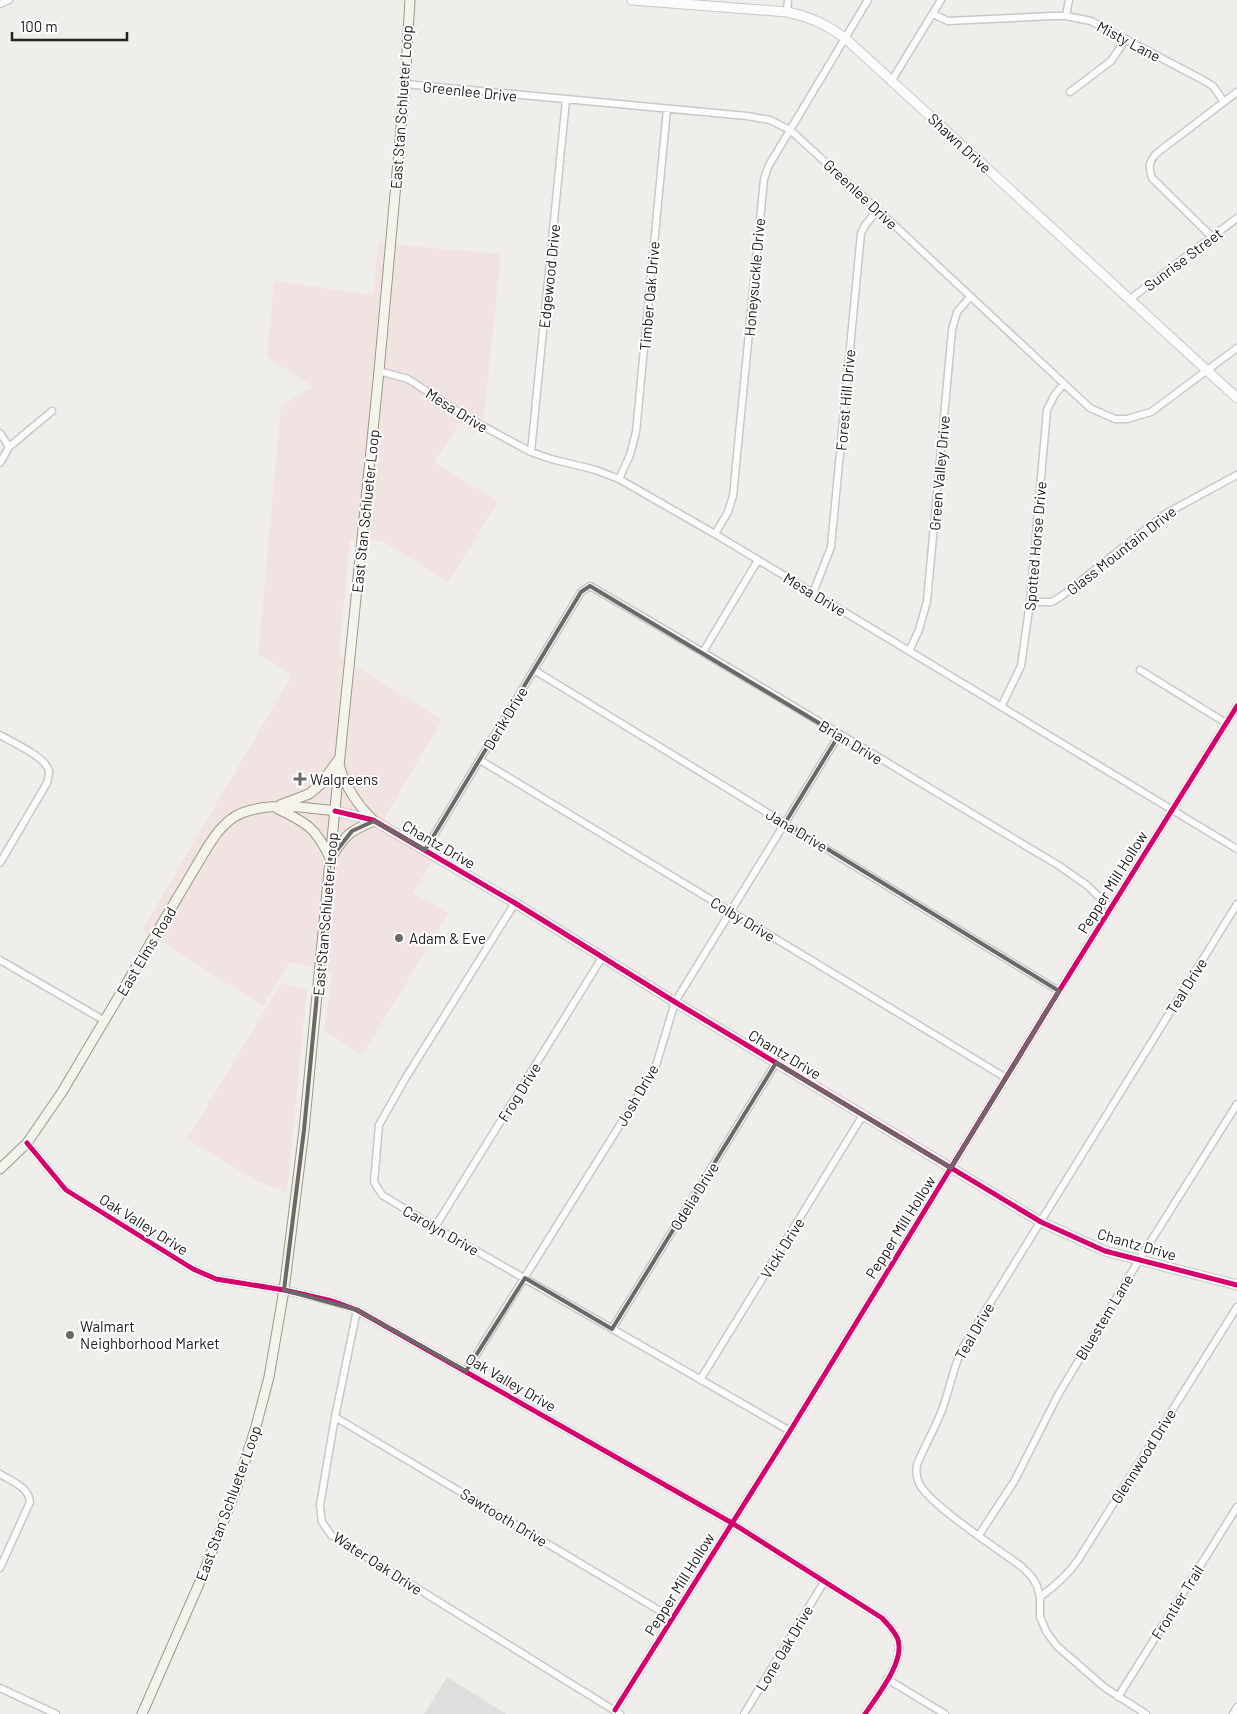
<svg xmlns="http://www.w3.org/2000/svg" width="1237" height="1714" viewBox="0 0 1237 1714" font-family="Barlow,sans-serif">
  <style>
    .residential { fill: #dfdedc }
    .commercial { fill: #f1e3e1 }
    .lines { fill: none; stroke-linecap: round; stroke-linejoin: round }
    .minor-casing { stroke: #c9c8c7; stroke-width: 9 }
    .tertiary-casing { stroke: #c9c8c7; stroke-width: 11 }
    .secondary-casing { stroke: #999a82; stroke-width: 11 }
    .minor { stroke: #fdfcfc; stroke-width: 6 }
    .tertiary { stroke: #fdfcfc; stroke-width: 9 }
    .secondary { stroke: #f4f4ed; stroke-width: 9 }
    .cycleway-casing { stroke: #fff; stroke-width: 8 }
    .cycleway { stroke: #d6006c; stroke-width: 5 }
    .marked { fill: none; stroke: #6a6968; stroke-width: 4; stroke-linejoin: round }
    .poi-dot { fill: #6a6968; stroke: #fff; stroke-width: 2 }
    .labels { text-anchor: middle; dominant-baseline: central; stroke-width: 4; stroke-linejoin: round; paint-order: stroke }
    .street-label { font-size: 15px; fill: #222; stroke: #fff }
    .poi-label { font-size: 15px; fill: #222; stroke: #fff; text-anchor: start }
  </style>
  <rect width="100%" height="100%" fill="#f0eeeb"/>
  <!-- residential -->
  <path class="residential" d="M447,1677L506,1714H424Z"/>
  <!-- commercial -->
  <path class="commercial" d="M378,243L501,254L484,417L478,432L459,423L435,462L498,502L448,583L383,541L350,540L339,655L442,720L383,821L437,854L413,893L449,913L362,1055L324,1031L332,973L289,962L263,1006L142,930L292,675L258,654L281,406L313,387L267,357L274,281L373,295Z
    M281,983L307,989L287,1193L257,1181L187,1139Z"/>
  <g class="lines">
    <!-- minor casing -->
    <g class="minor-casing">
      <path id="minor" d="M0,4L9,0
        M787,12L788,0
        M933,14L948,21L1053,16H1066L1091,21L1203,80L1213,86L1224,102
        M1066,16L1069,0
        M892,80L941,0
        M405,84L747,116L770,120L790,130L878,210L1090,408L1115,419H1127L1151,412L1237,348
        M1070,92L1111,61L1126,39
        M1212,237L1152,178C1148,167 1149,161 1157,153L1237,92
        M1129,300L1237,218
        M379,371L408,379L468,418L531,452L551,459L596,470L619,479L715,534L1237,849
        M0,433L9,447L0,463
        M9,447L52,411
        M531,452L566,100
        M619,479L630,455L636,432L667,109
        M715,534L728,512L733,496L764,179L769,165L868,0
        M813,593L831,547L861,233L866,224L878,210
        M1030,602H1052L1063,595L1165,514L1237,475
        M909,651L919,630L927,601L952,330L957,312L970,297
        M703,652L758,560
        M534,670L1059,991
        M1140,670L1226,723
        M1001,707L1021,666L1030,602L1047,410L1055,394L1064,384
        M0,735C12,742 46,757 49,771C49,775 48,779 47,783L0,863
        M480,760L1006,1078
        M425,850L581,592L590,586C747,677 902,772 1058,865L1088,886L1110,908
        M515,903L405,1079L379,1125L374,1182L382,1195L435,1227L790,1431
        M0,960L105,1021
        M27,1143L66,1190L193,1269L216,1279L284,1290L332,1301L357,1310L732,1523L882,1618C888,1625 896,1632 898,1640C905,1662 877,1696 865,1714
        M435,1227L603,956
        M357,1310L335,1417L320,1505L322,1522L331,1535L620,1714
        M612,1329L776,1063
        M466,1371L655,1069L675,1002L839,735
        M700,1380L863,1115
        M335,1417L672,1618
        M0,1474C11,1481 29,1487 30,1502L0,1568
        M979,1535L1015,1480L1058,1395L1139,1260L1237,1104
        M1040,1597C1055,1586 1068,1575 1078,1560L1237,1307
        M887,1679L945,1714
        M0,1688L56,1714
        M1118,1697L1237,1507
        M615,1710L790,1431L1059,991L1237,706
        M744,1714L824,1582
        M1146,1714L1104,1687L1057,1646L1047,1633L1040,1617V1597L1037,1586L1032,1577L1022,1567C1001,1551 928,1504 919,1483C916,1477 916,1471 917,1464C925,1446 935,1428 942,1410C950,1389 953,1367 963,1347L1237,904
        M1233,1714L1237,1707"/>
    </g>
    <!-- tertiary casing -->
    <g class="tertiary-casing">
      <path id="tertiary" d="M632,0L787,12C811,17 825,24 845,38L1237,398
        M335,811L373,820L515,903L675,1002L1041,1222L1105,1251L1237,1285"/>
    </g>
    <!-- secondary casing -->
    <g class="secondary-casing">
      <path id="secondary" d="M340,768C346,788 358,805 373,820
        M280,805L309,794L320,785L338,760
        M278,809C307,823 316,828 330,858
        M332,856C346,834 350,831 374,821
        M0,1169L27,1143L62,1092L198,863C207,848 216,831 230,820C255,800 305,807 335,811
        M142,1714L202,1577L236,1489L255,1430L269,1377L284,1290L304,1130L342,736L379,371L405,84L410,0"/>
    </g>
    <!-- minor -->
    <use href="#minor" class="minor"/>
    <!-- tertiary -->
    <use href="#tertiary" class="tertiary"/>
    <!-- secondary -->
    <use href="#secondary" class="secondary"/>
    <!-- cycleway casing -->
    <g class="cycleway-casing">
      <path id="cycleway" d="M335,811L373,820L515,903L675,1002L1041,1222L1105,1251L1237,1285
        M27,1143L66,1190L193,1269L216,1279L284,1290L332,1301L357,1310L732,1523L882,1618C888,1625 896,1632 898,1640C905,1662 877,1696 865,1714
        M615,1710L790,1431L1059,991L1237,706"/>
    </g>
    <!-- cycleway -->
    <use href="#cycleway" class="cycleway"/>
  </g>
  <!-- marked area -->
  <path class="marked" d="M590,586L839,735L785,823L1059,991L951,1168L776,1063L612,1329L525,1278L466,1371L357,1310L284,1290L304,1130L330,859L352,831L374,821L425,850L581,592Z"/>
  <!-- markers -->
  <g class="poi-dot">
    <path d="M297.5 771.5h5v5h5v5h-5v5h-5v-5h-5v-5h5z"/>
    <circle cx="399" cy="938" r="5"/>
    <circle cx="70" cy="1335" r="5"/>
  </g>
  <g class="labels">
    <!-- street labels -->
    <g class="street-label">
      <text transform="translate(1129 41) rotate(28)">Misty Lane</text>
      <text transform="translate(470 91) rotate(6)">Greenlee Drive</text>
      <text transform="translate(401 107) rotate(-86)">East Stan Schlueter Loop</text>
      <text transform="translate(960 143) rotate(43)">Shawn Drive</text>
      <text transform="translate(861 194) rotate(43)">Greenlee Drive</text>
      <text transform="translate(1183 259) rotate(-37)">Sunrise Street</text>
      <text transform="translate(549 276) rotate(-84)">Edgewood Drive</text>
      <text transform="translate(754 277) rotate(-85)">Honeysuckle Drive</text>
      <text transform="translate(649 296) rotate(-85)">Timber Oak Drive</text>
      <text transform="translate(845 400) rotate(-85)">Forest Hill Drive</text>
      <text transform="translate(457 410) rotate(32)">Mesa Drive</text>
      <text transform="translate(939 473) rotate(-85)">Green Valley Drive</text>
      <text transform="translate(365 511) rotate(-84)">East Stan Schlueter Loop</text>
      <text transform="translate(1035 546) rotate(-85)">Spotted Horse Drive</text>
      <text transform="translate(1121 550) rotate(-38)">Glass Mountain Drive</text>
      <text transform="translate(815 594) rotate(31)">Mesa Drive</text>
      <text transform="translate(505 718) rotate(-59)">Derik Drive</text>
      <text transform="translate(851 742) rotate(31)">Brian Drive</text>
      <text transform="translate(797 830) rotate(31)">Jana Drive</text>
      <text transform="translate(439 844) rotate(30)">Chantz Drive</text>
      <text transform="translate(1112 882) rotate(-58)">Pepper Mill Hollow</text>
      <text transform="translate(325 914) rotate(-85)">East Stan Schlueter Loop</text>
      <text transform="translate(743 919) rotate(31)">Colby Drive</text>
      <text transform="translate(146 951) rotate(-59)">East Elms Road</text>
      <text transform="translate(1186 986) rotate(-58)">Teal Drive</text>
      <text transform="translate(785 1054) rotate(31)">Chantz Drive</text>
      <text transform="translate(519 1092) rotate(-58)">Frog Drive</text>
      <text transform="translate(637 1095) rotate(-60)">Josh Drive</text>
      <text transform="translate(694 1196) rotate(-58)">Odelia Drive</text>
      <text transform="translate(144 1224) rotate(32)">Oak Valley Drive</text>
      <text transform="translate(900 1227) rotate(-58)">Pepper Mill Hollow</text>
      <text transform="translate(441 1230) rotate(30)">Carolyn Drive</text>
      <text transform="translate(1137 1244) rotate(16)">Chantz Drive</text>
      <text transform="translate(782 1248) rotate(-58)">Vicki Drive</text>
      <text transform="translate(1104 1317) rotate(-59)">Bluestem Lane</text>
      <text transform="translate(974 1331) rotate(-60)">Teal Drive</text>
      <text transform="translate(511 1382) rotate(30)">Oak Valley Drive</text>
      <text transform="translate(1143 1456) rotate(-58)">Glennwood Drive</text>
      <text transform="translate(228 1503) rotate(-70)">East Stan Schlueter Loop</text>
      <text transform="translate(504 1517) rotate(31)">Sawtooth Drive</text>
      <text transform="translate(378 1563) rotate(33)">Water Oak Drive</text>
      <text transform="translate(679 1584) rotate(-58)">Pepper Mill Hollow</text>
      <text transform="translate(1177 1602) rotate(-58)">Frontier Trail</text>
      <text transform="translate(784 1648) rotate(-59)">Lone Oak Drive</text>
    </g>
    <!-- poi labels -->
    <g class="poi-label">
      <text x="310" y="779">Walgreens</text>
      <text x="409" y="938">Adam &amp; Eve</text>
      <text x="80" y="1326">Walmart<tspan x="80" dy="17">Neighborhood Market</tspan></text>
    </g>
  </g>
  <!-- scale -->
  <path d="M12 32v8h115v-8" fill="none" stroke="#222222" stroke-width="2.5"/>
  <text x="20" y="32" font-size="15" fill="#222222" stroke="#ffffff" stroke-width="4" paint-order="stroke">100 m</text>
</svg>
